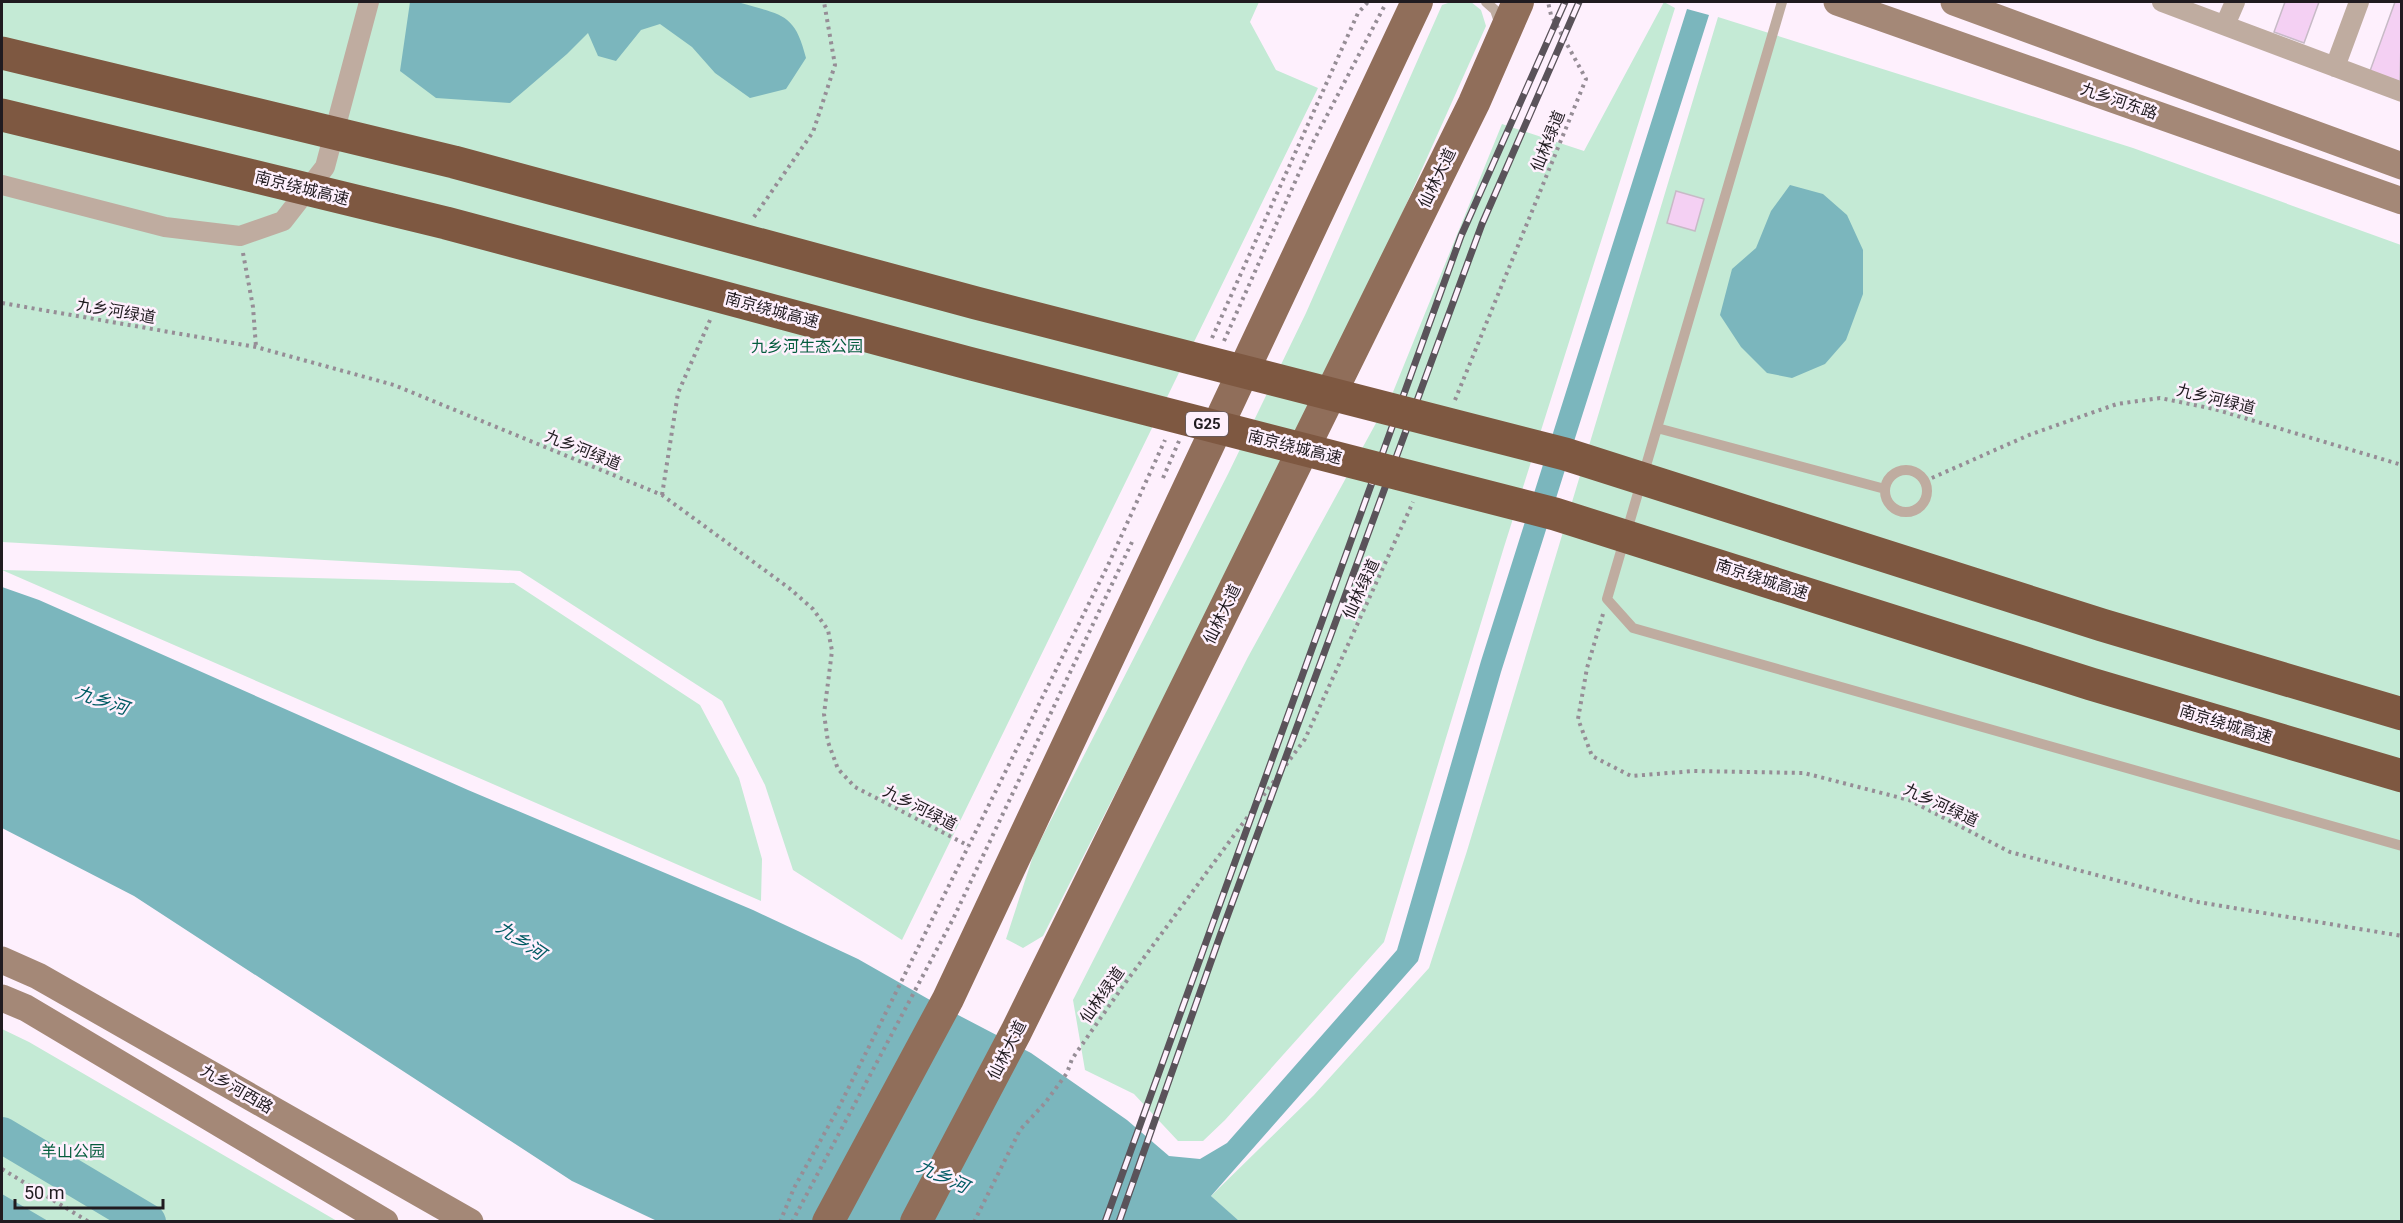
<svg xmlns="http://www.w3.org/2000/svg" width="2403" height="1223" viewBox="0 0 2403 1223" font-family="Roboto,'Noto Sans SC',sans-serif">
  <style>
    .green { fill: #c4ead5 }
    .water { fill: #7bb6bd }
    .lines { fill: none; stroke-linecap: round; stroke-linejoin: round }
    .river { stroke: #7bb6bd; stroke-width: 36 }
    .building { fill: #f4d0f3; stroke: #c7bac6; stroke-width: 1.5 }
    .path { stroke: #968d96; stroke-width: 4; stroke-dasharray: 3 4.5; stroke-linecap: butt }
    .lane { stroke: #bfaca0; stroke-width: 10 }
    .street { stroke: #bfaca0; stroke-width: 20 }
    .secondary { stroke: #a48877; stroke-width: 27 }
    .primary { stroke: #906e5a; stroke-width: 32 }
    .rail-casing { stroke: #5a535a; stroke-width: 7 }
    .rail { stroke: #fef0fd; stroke-width: 4.5; stroke-dasharray: 14; stroke-linecap: butt }
    .highway-bridge { stroke: #7e5841; stroke-width: 33 }
    .labels { text-anchor: middle; dominant-baseline: central; stroke-width: 5; stroke-linejoin: round; paint-order: stroke }
    .shield { fill: #fef0fd; stroke: #635b62; stroke-width: 1.5 }
    .shield-label { font-size: 15px; font-weight: bold; fill: #201b20 }
    .street-label { font-size: 16px; fill: #201b20; stroke: #fef0fd }
    .park-label { font-size: 16px; fill: #055d3e; stroke: #fef0fd }
    .water-label { font-size: 18px; font-style: italic; fill: #015b63; stroke: #fef0fd }
  </style>
  <rect width="100%" height="100%" fill="#fef0fd"/>
  <!-- green -->
  <path class="green" d="M2,2H1259L1250,22L1276,70L1318,88L902,940L793,870L765,785L722,701L520,571L2,542Z
    M1451,2H1471L1481,10L1486,26L1349,332L1043,936L1023,948L1006,939L1034,853L1228,474L1306,313L1442,5Z
    M1664,2L1675,8L1504,547L1384,942L1225,1120L1203,1141H1178L1134,1094L1085,1070L1073,1000L1248,657L1393,392L1502,124L1584,151Z
    M1718,17L2133,148L2401,245V1221L1239,1222L1211,1196L1314,1095L1429,968L1467,851Z
    M2,570L514,583L700,705L739,778L762,859L761,901Z
    M2,1029L29,1042L337,1221H2Z"/>
  <!-- water -->
  <path class="water" d="M410,2L741,3C782,15 795,13 806,58L786,89L750,98L715,73L692,47L660,24L641,30L616,61L598,56L588,33L567,54L510,103L436,98L400,71Z
    M1687,9L1709,15L1501,672L1418,961L1211,1196L1239,1221H657L572,1181L134,896L2,828V587L39,600L468,790L753,910L858,959L937,1004L1031,1053L1127,1120L1169,1156L1200,1159L1227,1143L1397,950L1481,661Z
    M1790,185L1823,194L1847,215L1863,250V294L1846,340L1825,364L1792,378L1767,373L1741,347L1720,315L1732,269L1756,248L1771,211Z
    M2,1194L48,1221H2Z"/>
  <g class="lines">
    <!-- river -->
    <path class="river" d="M2,1135L148,1222"/>
  </g>
  <!-- building -->
  <path class="building" d="M2285,2H2319L2304,43L2274,32Z
    M2395,2H2402L2400,82L2370,71Z
    M1676,191L1704,199L1695,231L1667,223Z"/>
  <g class="lines">
    <!-- path -->
    <path class="path" d="M754,217L813,132L835,65L824,2
      M243,253L253,307L256,347
      M2,303L256,347L394,385L662,495L789,588L813,609L828,630L832,651L824,714L828,742L838,769L855,787L969,846
      M1212,338L1358,13L1368,2
      M1224,341L1312,144L1385,5
      M1455,400L1586,79L1551,15L1548,2
      M1163,478L1179,441
      M1925,481L2029,435L2117,404L2160,398L2214,409L2402,465
      M662,495L678,393L710,320
      M1603,614L1587,668L1578,719L1592,756L1631,776L1694,771L1804,773L1909,800L2010,852L2198,902L2402,936
      M2,1169L89,1222
      M780,1222L794,1188L838,1109L1109,563L1165,440
      M792,1222L953,919L1132,542
      M974,1222L1020,1130L1045,1103L1067,1073L1072,1059L1123,986L1305,739L1413,502"/>
    <!-- lane -->
    <path class="lane" d="M1486,2L1495,10L1500,25
      M1782,2L1657,428L1885,489
      M1657,428L1607,599L1633,628L2402,846
      M1885 491a21 21 0 1 1 42 0a21 21 0 1 1-42 0Z"/>
    <!-- street -->
    <path class="street" d="M2162,2L2402,92
      M2225,25L2235,2
      M2335,67L2359,2
      M2,185L165,227L240,236L283,221L325,167L369,2"/>
    <!-- secondary -->
    <path class="secondary" d="M1837,2L2402,201
      M1954,2L2402,166
      M2,960L38,976L470,1222
      M2,998L26,1008L385,1222"/>
    <!-- primary -->
    <path class="primary" d="M828,1222L948,999L1417,2
      M916,1222L1016,1032L1474,103L1518,2"/>
    <!-- rail casing -->
    <g class="rail-casing">
      <path id="rail" d="M1105,1222L1461,236L1565,2
        M1119,1222L1220,936L1482,224L1579,2"/>
    </g>
    <!-- rail -->
    <use href="#rail" class="rail"/>
    <!-- highway-bridge -->
    <path class="highway-bridge" d="M2,53L454,162L976,303L1565,454L2102,625L2402,714
      M2,115L446,223L968,363L1555,514L2091,684L2402,776"/>
  </g>
  <g class="labels">
    <!-- shield labels -->
    <rect class="shield" x="1186" y="412" width="42" height="24" rx="4.5"/>
    <g class="shield-label">
      <text x="1207" y="424">G25</text>
    </g>
    <!-- street labels -->
    <g class="street-label">
      <text transform="translate(2119 101) rotate(19)">九乡河东路</text>
      <text transform="translate(1548 141) rotate(-68)">仙林绿道</text>
      <text transform="translate(1437 178) rotate(-64)">仙林大道</text>
      <text transform="translate(302 188) rotate(14)">南京绕城高速</text>
      <text transform="translate(772 310) rotate(15)">南京绕城高速</text>
      <text transform="translate(116 311) rotate(10)">九乡河绿道</text>
      <text transform="translate(2216 399) rotate(14)">九乡河绿道</text>
      <text transform="translate(1295 447) rotate(14)">南京绕城高速</text>
      <text transform="translate(583 450) rotate(22)">九乡河绿道</text>
      <text transform="translate(1762 579) rotate(18)">南京绕城高速</text>
      <text transform="translate(1361 589) rotate(-65)">仙林绿道</text>
      <text transform="translate(1222 614) rotate(-64)">仙林大道</text>
      <text transform="translate(2226 724) rotate(17)">南京绕城高速</text>
      <text transform="translate(1941 805) rotate(25)">九乡河绿道</text>
      <text transform="translate(920 808) rotate(27)">九乡河绿道</text>
      <text transform="translate(1102 995) rotate(-55)">仙林绿道</text>
      <text transform="translate(1007 1050) rotate(-63)">仙林大道</text>
      <text transform="translate(237 1089) rotate(30)">九乡河西路</text>
    </g>
    <!-- park labels -->
    <g class="park-label">
      <text x="807" y="346">九乡河生态公园</text>
      <text x="73" y="1151">羊山公园</text>
    </g>
    <!-- water labels -->
    <g class="water-label">
      <text transform="translate(102 700) rotate(19)">九乡河</text>
      <text transform="translate(521 940) rotate(34)">九乡河</text>
      <text transform="translate(943 1176) rotate(25)">九乡河</text>
    </g>
  </g>
  <!-- border -->
  <rect width="2403" height="1223" fill="none" stroke="#201b20" stroke-width="6"/>
  <!-- scale -->
  <path d="M15 1199v9h148v-9" fill="none" stroke="#201b20" stroke-width="3"/>
  <text x="24" y="1199" font-size="18" fill="#201b20" stroke="#fef0fd" stroke-width="4.5" paint-order="stroke">50 m</text>
</svg>
